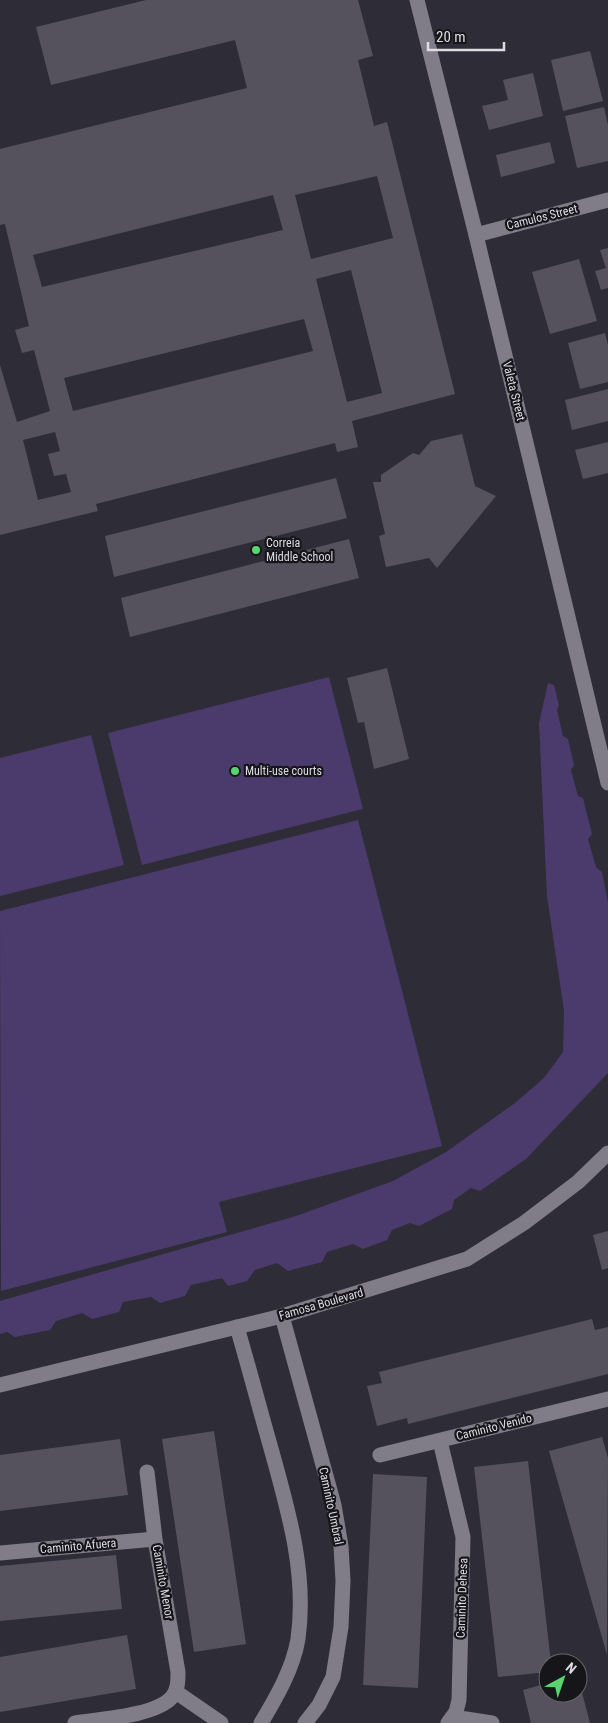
<svg xmlns="http://www.w3.org/2000/svg" width="608" height="1723" viewBox="0 0 608 1723" font-family="'Roboto Condensed',sans-serif">
  <style>
    .green { fill: #4b3b6c }
    .building { fill: #55525d; fill-rule: evenodd }
    .lines { fill: none; stroke-linecap: round; stroke-linejoin: round }
    .street { stroke: #807d89; stroke-width: 15 }
    .secondary { stroke: #807d89; stroke-width: 15 }
    .poi-dot { fill: #59d56f; stroke: #16151a; stroke-width: 2 }
    .labels { text-anchor: middle; dominant-baseline: central; stroke-width: 4.5; stroke-linejoin: round; paint-order: stroke }
    .street-label { font-size: 12px; fill: #dedce3; stroke: #16151a }
    .poi-label { font-size: 12px; fill: #dedce3; stroke: #16151a; text-anchor: start }
  </style>
  <rect width="100%" height="100%" fill="#2e2c36"/>
  <!-- green -->
  <path class="green" d="M329,677L363,809L142,865L108,733Z
    M548,683L554,685L559,705L557,710L563,736L568,739L574,765L571,770L578,796L583,798L592,834L588,839L596,867L602,872L608,902V1073L526,1159L480,1191L471,1188L454,1200L452,1209L419,1226L410,1223L392,1230L387,1240L363,1249L353,1244L327,1252L322,1262L288,1271L277,1263L255,1270L247,1281L228,1286L222,1278L191,1285L185,1296L160,1303L151,1297L123,1302L119,1312L92,1319L82,1313L56,1321L50,1330L15,1337L7,1332L0,1334V1301L296,1216L393,1181L446,1152L515,1103L544,1078L563,1052L564,1011L547,896L539,723Z
    M91,735L124,865L0,896V758Z
    M358,820L442,1146L219,1202L227,1232L1,1291L0,911Z"/>
  <!-- building -->
  <path class="building" d="M146,0H358L373,56L358,60L374,126L387,122L455,394L352,421L358,447L337,452L335,443L96,504L98,511L0,535V365L17,422L50,411L34,350L22,353L15,330L29,326L5,224L0,225V149L247,88L235,40L51,85L36,27ZM377,176L393,238L311,259L295,195ZM273,195L283,230L42,287L33,255ZM351,270L382,393L347,402L316,279ZM304,319L313,351L73,411L64,378ZM55,432L60,451L48,454L54,476L66,474L71,492L38,500L23,440Z
    M590,51L603,101L563,111L551,60Z
    M533,73L543,116L489,130L482,106L508,100L503,80Z
    M604,107L608,125V161L577,168L565,116Z
    M550,142L555,163L501,177L496,155Z
    M608,248V288L601,290L595,271L606,268L600,250Z
    M579,259L597,321L550,334L532,272Z
    M605,333L608,345V382L580,389L568,343Z
    M608,389V421L572,430L565,400Z
    M462,434L475,486L496,496L437,568L429,558L386,567L379,536L385,534L373,482H381V475L413,453L419,455L431,441Z
    M608,442V473L583,479L575,450Z
    M336,478L347,518L114,577L105,536Z
    M349,539L359,578L130,637L121,598Z
    M387,668L409,759L374,769L364,722L358,723L347,678Z
    M608,1231V1268L602,1270L593,1235Z
    M592,1319L595,1330L608,1327V1374L408,1424L407,1418L377,1426L367,1386L382,1383L379,1372Z
    M214,1431L246,1644L194,1652L162,1439Z
    M602,1437L608,1458L607,1655L549,1451Z
    M120,1439L128,1495L0,1511V1455Z
    M528,1461L551,1663H548V1672L498,1677L474,1467Z
    M373,1474L427,1477L418,1688L363,1685Z
    M116,1555L122,1609L0,1621V1566Z
    M127,1635L136,1689L0,1712V1657Z
    M579,1681L590,1723H531L523,1690L548,1683V1693H578Z"/>
  <g class="lines">
    <!-- street -->
    <path class="street" d="M417,0L476,235
      M282,1316L334,1505L341,1546L343,1581L341,1627L333,1677L319,1705L305,1723
      M237,1327C249,1368 260,1410 272,1452C289,1513 307,1575 298,1639C293,1669 276,1698 261,1723
      M440,1441L463,1537L459,1700L456,1712L448,1723
      M380,1455L608,1399
      M0,1553L155,1539
      M176,1692L221,1723
      M453,1717L492,1723
      M75,1723C100,1719 156,1716 172,1697C178,1690 178,1681 178,1672L155,1539L147,1472"/>
    <!-- secondary -->
    <path class="secondary" d="M608,200L476,235L608,783
      M0,1385L282,1316L467,1259L524,1223L578,1182L608,1153"/>
  </g>
  <!-- markers -->
  <g class="poi-dot">
    <circle cx="256" cy="550" r="5"/>
    <circle cx="235" cy="771" r="5"/>
  </g>
  <g class="labels">
    <!-- street labels -->
    <g class="street-label">
      <text transform="translate(542 217) rotate(-14)">Camulos Street</text>
      <text transform="translate(514 391) rotate(76)">Valeta Street</text>
      <text transform="translate(321 1304) rotate(-16)">Famosa Boulevard</text>
      <text transform="translate(494 1427) rotate(-14)">Caminito Venido</text>
      <text transform="translate(331 1506) rotate(78)">Caminito Umbral</text>
      <text transform="translate(78 1546) rotate(-5)">Caminito Afuera</text>
      <text transform="translate(163 1582) rotate(80)">Caminito Menor</text>
      <text transform="translate(462 1598) rotate(-88)">Caminito Dehesa</text>
    </g>
    <!-- poi labels -->
    <g class="poi-label">
      <text x="266" y="543">Correia<tspan x="266" dy="14">Middle School</tspan></text>
      <text x="245" y="771">Multi-use courts</text>
    </g>
  </g>
  <!-- north arrow -->
  <g transform="translate(563 1678) rotate(40)"><circle r="24" fill="#16151a" stroke="#66656a"/>
  <path d="M0-4L9 19L0 12L-9 19Z" fill="#59d56f"/>
  <text y="-8" font-size="14" font-weight="bold" text-anchor="middle" fill="#dedce3">N</text>
  </g>
  <!-- scale -->
  <path d="M428 42v8h76v-8" fill="none" stroke="#dedce3" stroke-width="2.5"/>
  <text x="436" y="42" font-size="15" fill="#dedce3" stroke="#16151a" stroke-width="4" paint-order="stroke">20 m</text>
</svg>
